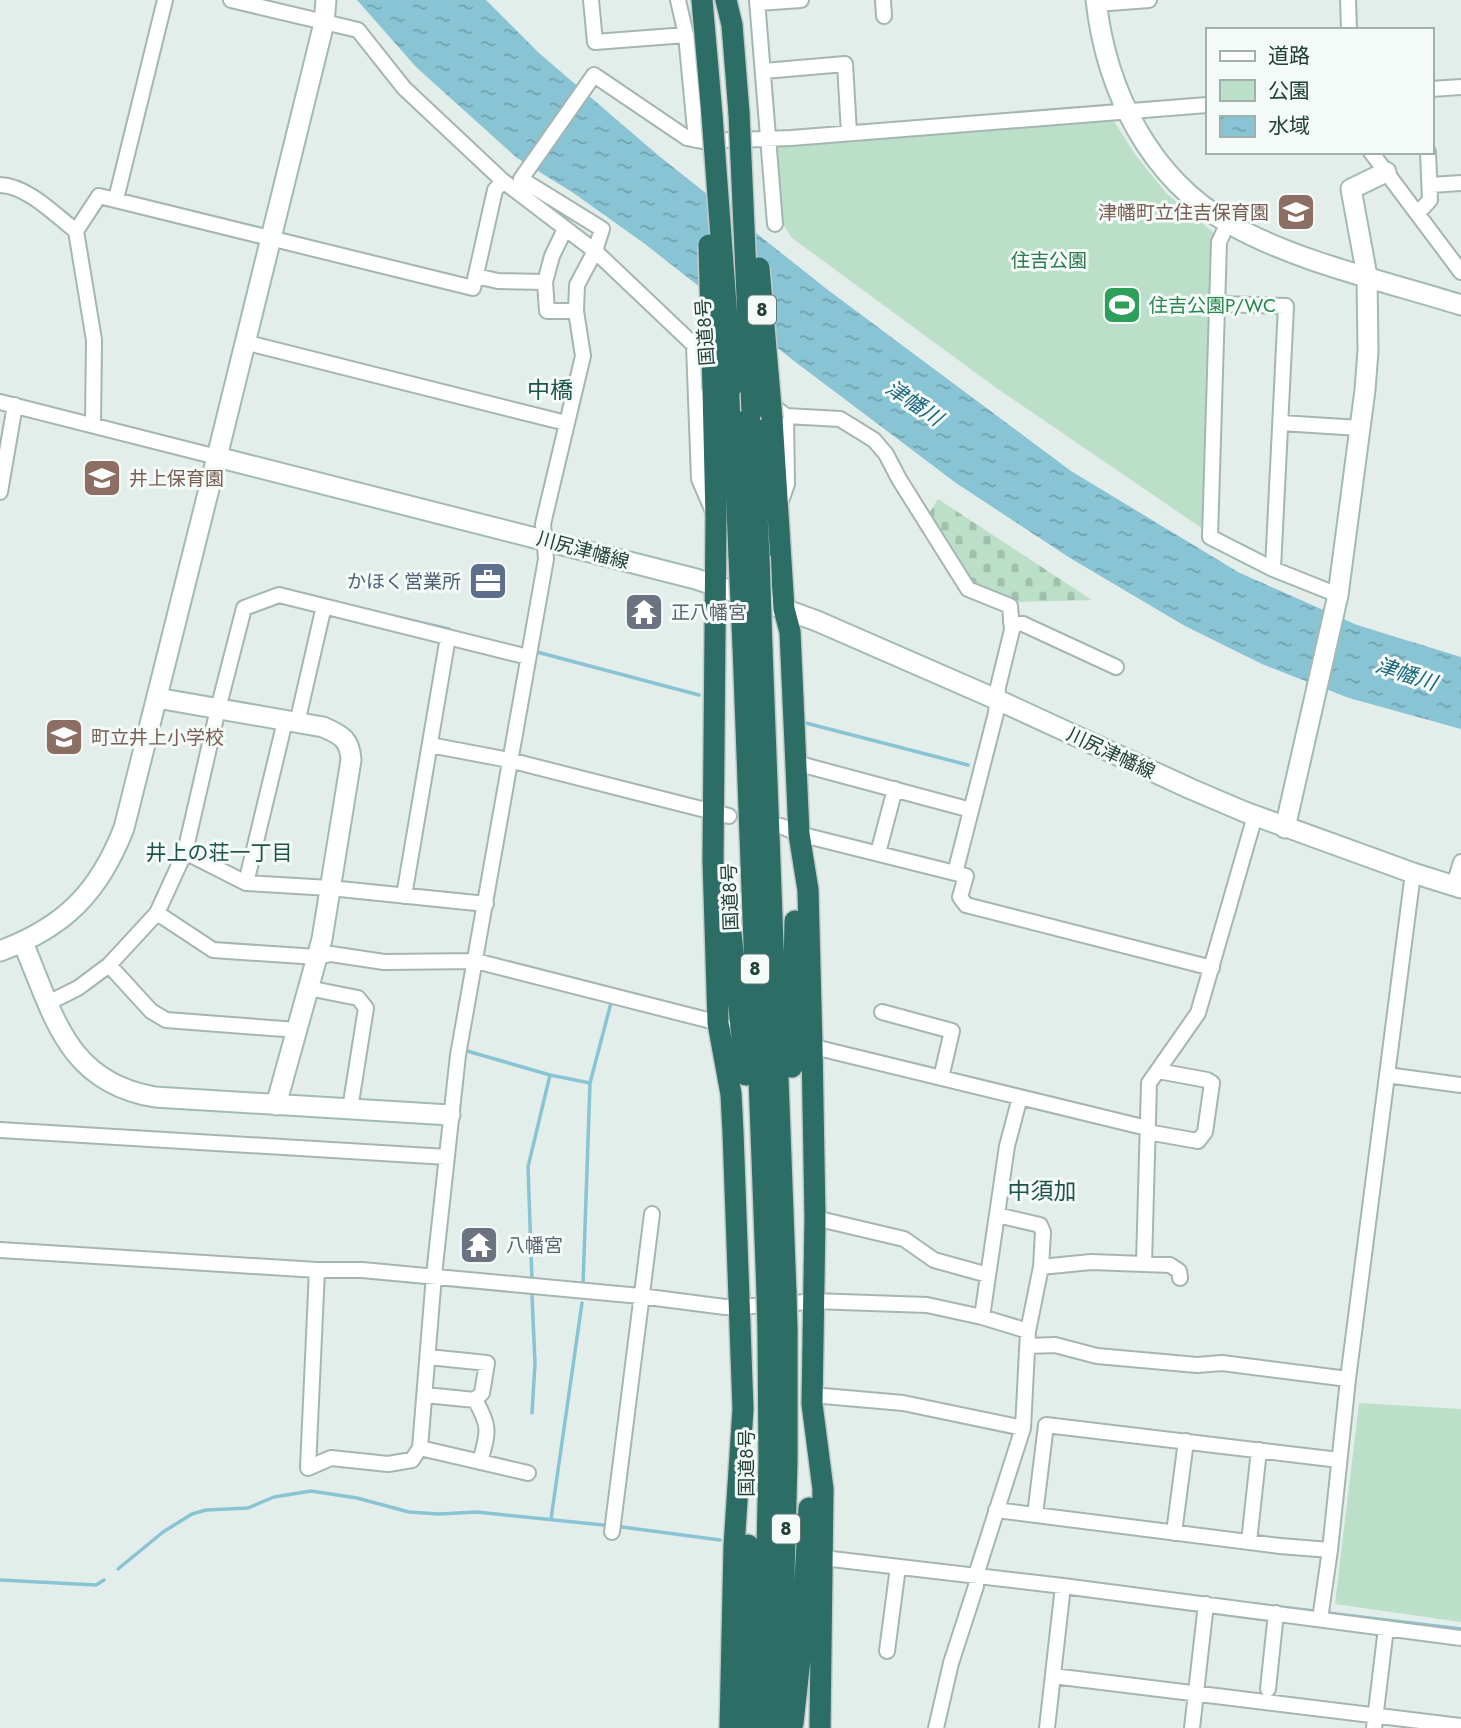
<svg xmlns="http://www.w3.org/2000/svg" width="1461" height="1728" viewBox="0 0 1461 1728" font-family="Jost,'Noto Sans JP',sans-serif">
  <style>
    .cemetery { fill: url(#cemetery-stones) }
    .park { fill: #bbdfc8 }
    .water { fill: url(#water-ripples) }
    .lines { fill: none; stroke-linecap: round; stroke-linejoin: round }
    .stream { stroke: #89c4d5; stroke-width: 3.5 }
    .street-casing { stroke: #a5b6b2; stroke-width: 18 }
    .secondary-casing { stroke: #a1bab3; stroke-width: 23 }
    .highway-casing { stroke: #c1cac8; stroke-width: 24 }
    .street { stroke: #fff; stroke-width: 14 }
    .secondary { stroke: #fff; stroke-width: 19 }
    .highway { stroke: #2c6d65; stroke-width: 21 }
    .highway-bridge-casing { stroke: #c1cac8; stroke-width: 24; stroke-linecap: butt }
    .highway-bridge { stroke: #2c6d65; stroke-width: 21 }
    .labels { text-anchor: middle; dominant-baseline: central; stroke-width: 6; stroke-linejoin: round; paint-order: stroke }
    .shield { fill: #f4faf7; stroke: #617873; stroke-width: 2 }
    .shield-label { font-size: 18px; font-weight: bold; fill: #22403a }
    .education-label { font-size: 19px; fill: #785e54; stroke: #f4faf7; text-anchor: start }
    .park-label { font-size: 19px; fill: #2a794e; stroke: #f4faf7 }
    .leisure-label { font-size: 19px; fill: #27864d; stroke: #f4faf7; text-anchor: start }
    .street-label { font-size: 19px; fill: #22403a; stroke: #f4faf7 }
    .service-label { font-size: 19px; fill: #4e5e75; stroke: #f4faf7; text-anchor: end }
    .worship-label { font-size: 19px; fill: #5b616d; stroke: #f4faf7; text-anchor: start }
    .water-label { font-size: 21px; font-style: italic; fill: #19677f; stroke: #f4faf7 }
    .neighbourhood-label { font-size: 21px; fill: #1d534a; stroke: #f4faf7 }
    .quarter-label { font-size: 23px; fill: #1d534a; stroke: #f4faf7 }
  </style>
  <defs>
    <pattern id="cemetery-stones" width="16" height="16" patternUnits="userSpaceOnUse" patternTransform="scale(1.75)"><rect width="16" height="16" fill="#bbdfc8"/><path d="M2 7V4a2 2 0 0 1 4 0v3zM10 15v-3a2 2 0 0 1 4 0v3z" fill="#a0c0ad"/></pattern>
    <pattern id="water-ripples" width="26" height="14" patternUnits="userSpaceOnUse" patternTransform="scale(1.75)"><rect width="26" height="14" fill="#89c4d5"/><path d="M2 4q2-2 4 0t4 0M15 11q2-2 4 0t4 0" fill="none" stroke="#70a1ae"/></pattern>
  </defs>
  <rect width="100%" height="100%" fill="#e3eeea"/>
  <!-- cemetery -->
  <path class="cemetery" d="M938,499L1092,600L1018,602L975,586L928,515Z"/>
  <!-- park -->
  <path class="park" d="M1113,120L1137,157L1166,193L1214,233L1203,529L995,387L792,238L781,221L776,144Z
    M1359,1403L1461,1409V1622L1335,1604Z"/>
  <!-- water -->
  <path class="water" d="M357,0H486L539,53L659,156L828,290L1071,471L1238,572L1357,625L1461,657V729L1349,698L1262,664L1185,626L1070,558L956,483L794,361L645,244L572,192L517,158L416,67Z"/>
  <g class="lines">
    <!-- stream -->
    <path class="stream" d="M383,614L449,629
      M537,652L699,695
      M802,722L968,765
      M467,1051L550,1075L590,1083
      M532,1281L528,1167L550,1075
      M583,1285L590,1083L611,1003
      M532,1413L535,1363L532,1296
      M551,1519L582,1303
      M622,1527L720,1540
      M118,1569L163,1532L192,1514L206,1510L248,1508L274,1497L311,1491L357,1498L409,1512L439,1514L477,1512L603,1525
      M0,1580L96,1585L104,1580
      M1254,1604L1314,1611
      M1328,1613L1461,1629"/>
    <!-- street casing -->
    <g class="street-casing">
      <path id="street" d="M231,0L358,30L404,88L503,181L595,251L694,345L715,361
        M591,0L595,42L686,35
        M678,0L686,35L696,140
        M757,0L775,224
        M883,0L884,16
        M1348,0L1349,30
        M757,3L801,0
        M1096,4L1149,0
        M764,71L845,64L849,133
        M1431,89L1461,87
        M1371,152L1461,272
        M0,185C28,186 55,215 76,231L94,340L93,425
        M1431,185L1461,183
        M116,199L165,0
        M1418,213L1430,200L1428,152
        M1228,223L1219,242L1210,537L1273,569L1338,595
        M76,231L99,196L473,288L495,190L503,181
        M476,276L498,281L545,282L547,311H576
        M545,282L552,256L565,229
        M1217,304L1286,306L1273,569
        M244,342L566,423
        M694,345L699,479L712,509
        M767,401L786,416L840,419L874,440L886,454L899,479L968,589L1010,606L1012,630L998,687L996,713L955,873L799,834L781,826
        M0,402L217,457
        M1281,423L1360,428
        M0,492L15,405
        M781,501L787,484L786,416
        M1011,622L1023,624L1116,667
        M297,723L324,606
        M430,745L509,760L729,816
        M796,763L971,810
        M185,852L246,883L330,888L486,904
        M878,853L895,789
        M955,873L966,876L960,897L966,905L1212,968
        M246,883L285,721
        M1454,885L1461,862
        M404,896L448,637
        M157,913L213,950L317,957L331,954L384,962L476,961L723,1024
        M109,965L151,1011L166,1020L297,1030
        M308,988L358,998L366,1008L350,1109
        M48,1003L78,988L109,965L157,913L185,852L218,709L244,608L279,595L528,657
        M882,1012L952,1031L941,1078
        M806,1045L1147,1128
        M1387,1075L1461,1085
        M0,1130L447,1157
        M1147,1132L1198,1141L1205,1132L1212,1083L1207,1080L1158,1071
        M815,1218L904,1239L934,1260L988,1275
        M0,1250L317,1270H362L640,1296L725,1307L754,1306
        M1144,1264L1149,1083L1198,1013L1255,816
        M1041,1267L1091,1262L1170,1265L1179,1271L1180,1278
        M317,1270L308,1468L331,1458L388,1464L412,1460L420,1448L434,1275L458,1055L546,559L543,524L583,356L576,311L577,285L595,251L602,229L521,179L594,75L687,138L702,141L791,138L1207,105
        M796,1303L813,1301L927,1305L982,1317L1028,1331
        M982,1317L1007,1146L1020,1097
        M1028,1346L1055,1345L1097,1356L1197,1365L1222,1363L1348,1379
        M428,1357L487,1363L482,1393L475,1400
        M425,1395L475,1400C491,1427 488,1433 480,1462
        M812,1395L903,1403L1023,1428
        M420,1448L528,1473
        M996,1510L1280,1546L1330,1550
        M1035,1515L1046,1425L1339,1460
        M612,1532L652,1214
        M1174,1533L1186,1441
        M1249,1542L1259,1450
        M823,1558L1063,1586L1461,1638
        M1320,1619L1330,1550L1348,1379L1413,873
        M887,1651L898,1567
        M1053,1676L1461,1726
        M1268,1689L1276,1613
        M936,1728L951,1663L976,1586V1575L1023,1428L1028,1331L1041,1267L1043,1232L1040,1225L997,1215
        M1047,1728L1063,1586
        M1192,1728L1206,1604
        M1374,1728L1386,1628"/>
    </g>
    <!-- secondary casing -->
    <g class="secondary-casing">
      <path id="secondary" d="M1096,0C1106,90 1149,178 1230,224C1296,262 1388,282 1461,305
        M217,457L324,23L326,0
        M157,698L323,727C342,735 350,740 351,760L322,939L276,1105
        M1285,828L1338,595L1365,390L1368,351L1367,276L1351,189L1386,172
        M23,943C54,1015 66,1082 155,1097L450,1115
        M0,951C65,927 99,892 124,828L217,457L696,579L784,609L817,621L998,700L1191,789L1245,812L1413,873L1461,888"/>
    </g>
    <!-- highway casing -->
    <g class="highway-casing">
      <path id="highway" d="M702,0L712,115
        M726,0L732,25L739,113
        M732,386L739,556
        M713,389L716,519L713,860L718,1023L731,1094L733,1132L743,1409L734,1547L730,1728
        M752,411L759,556
        M772,419L784,609L790,632L799,834L808,890L812,1046L815,1218L812,1404L823,1489L820,1728
        M743,646L767,1293
        M762,648L786,1293
        M727,895L746,1075
        M792,1067L795,921
        M748,1545V1728
        M793,1723L801,1650L809,1508
        M763,1728L769,1460L768,1329
        M780,1728L787,1461V1329"/>
    </g>
    <!-- street -->
    <use href="#street" class="street"/>
    <!-- secondary -->
    <use href="#secondary" class="secondary"/>
    <!-- highway -->
    <use href="#highway" class="highway"/>
    <!-- highway-bridge casing -->
    <g class="highway-bridge-casing">
      <path id="highway-bridge" d="M739,113L752,411
        M712,115L732,386
        M709,245L713,389
        M759,268L772,419
        M739,556L743,646
        M759,556L762,648
        M767,1293L768,1329
        M786,1293L787,1329"/>
    </g>
    <!-- highway-bridge -->
    <use href="#highway-bridge" class="highway-bridge"/>
  </g>
  <!-- icons -->
  <defs>
    <g id="school-square" transform="scale(2.0125)"><rect x="-9" y="-9" width="18" height="18" rx="4" fill="#8d6e63" stroke="#f4faf7"/><path d="M0-5L7-2L0 1L-7-2ZM-4 1L0 2.5L4 1V4Q0 6-4 4Z" fill="#fff"/></g>
    <g id="stadium-square" transform="scale(2.0125)"><rect x="-9" y="-9" width="18" height="18" rx="4" fill="#2e9e5b" stroke="#f4faf7"/><path d="M0-5a6.5 5 0 1 0 0 10a6.5 5 0 1 0 0-10ZM-3.5-1.8h7v3.6h-7Z" fill="#fff"/></g>
    <g id="office-square" transform="scale(2.0125)"><rect x="-9" y="-9" width="18" height="18" rx="4" fill="#5c6f8a" stroke="#f4faf7"/><path d="M-6-3h4V-5.5h4V-3h4V5H-6ZM-1-4.5V-3h2v-1.5ZM-6 0V1H6V0Z" fill="#fff"/></g>
    <g id="temple-square" transform="scale(2.0125)"><rect x="-9" y="-9" width="18" height="18" rx="4" fill="#6b7280" stroke="#f4faf7"/><path d="M0-6L5-2H3V0L6.5 2.5H4V6H1.5V3h-3V6H-4V2.5H-6.5L-3 0V-2H-5Z" fill="#fff"/></g>
  </defs>
  <g fill-rule="evenodd">
    <use href="#school-square" x="1296" y="212"/>
    <use href="#stadium-square" x="1122" y="305"/>
    <use href="#school-square" x="102" y="478"/>
    <use href="#office-square" x="488" y="581"/>
    <use href="#temple-square" x="644" y="612"/>
    <use href="#school-square" x="64" y="737"/>
    <use href="#temple-square" x="479" y="1245"/>
  </g>
  <g class="labels">
    <!-- shield labels -->
    <g class="shield">
      <rect x="748" y="295.5" width="28" height="29" rx="5"/>
      <rect x="741" y="954.5" width="28" height="29" rx="5"/>
      <rect x="772" y="1514.5" width="28" height="29" rx="5"/>
    </g>
    <g class="shield-label">
      <text x="762" y="310">8</text>
      <text x="755" y="969">8</text>
      <text x="786" y="1529">8</text>
    </g>
    <!-- education labels -->
    <g class="education-label">
      <text x="1269" y="212" text-anchor="end">津幡町立住吉保育園</text>
      <text x="129" y="478">井上保育園</text>
      <text x="91" y="737">町立井上小学校</text>
    </g>
    <!-- park labels -->
    <g class="park-label">
      <text x="1049" y="260">住吉公園</text>
    </g>
    <!-- leisure labels -->
    <g class="leisure-label">
      <text x="1149" y="305">住吉公園P/WC</text>
    </g>
    <!-- street labels -->
    <g class="street-label">
      <text transform="translate(705 332) rotate(-94)">国道8号</text>
      <text transform="translate(583 550) rotate(15)">川尻津幡線</text>
      <text transform="translate(1111 753) rotate(25)">川尻津幡線</text>
      <text transform="translate(730 897) rotate(-92)">国道8号</text>
      <text transform="translate(746 1463) rotate(-90)">国道8号</text>
    </g>
    <!-- service labels -->
    <g class="service-label">
      <text x="461" y="581">かほく営業所</text>
    </g>
    <!-- worship labels -->
    <g class="worship-label">
      <text x="671" y="612">正八幡宮</text>
      <text x="506" y="1245">八幡宮</text>
    </g>
    <!-- water labels -->
    <g class="water-label">
      <text transform="translate(914 403) rotate(34)">津幡川</text>
      <text transform="translate(1406 674) rotate(18)">津幡川</text>
    </g>
    <!-- neighbourhood labels -->
    <g class="neighbourhood-label">
      <text x="219" y="853">井上の荘一丁目</text>
    </g>
    <!-- quarter labels -->
    <g class="quarter-label">
      <text x="550" y="390">中橋</text>
      <text x="1042" y="1191">中須加</text>
    </g>
  </g>
  <!-- legend -->
  <rect x="1206" y="28" width="228" height="126" fill="#f4faf7" stroke="#a0b0ab" stroke-width="2"/>
  <rect x="1220" y="51" width="35" height="10" fill="#ffffff" stroke="#a0b0ab" stroke-width="2"/>
  <text x="1268" y="63" font-size="21" fill="#22403a">道路</text>
  <rect x="1220" y="80" width="35" height="21" fill="#bbdfc8" stroke="#a0b0ab" stroke-width="2"/>
  <text x="1268" y="98" font-size="21" fill="#22403a">公園</text>
  <rect x="1220" y="116" width="35" height="21" fill="url(#water-ripples)" stroke="#a0b0ab" stroke-width="2"/>
  <text x="1268" y="133" font-size="21" fill="#22403a">水域</text>
</svg>
